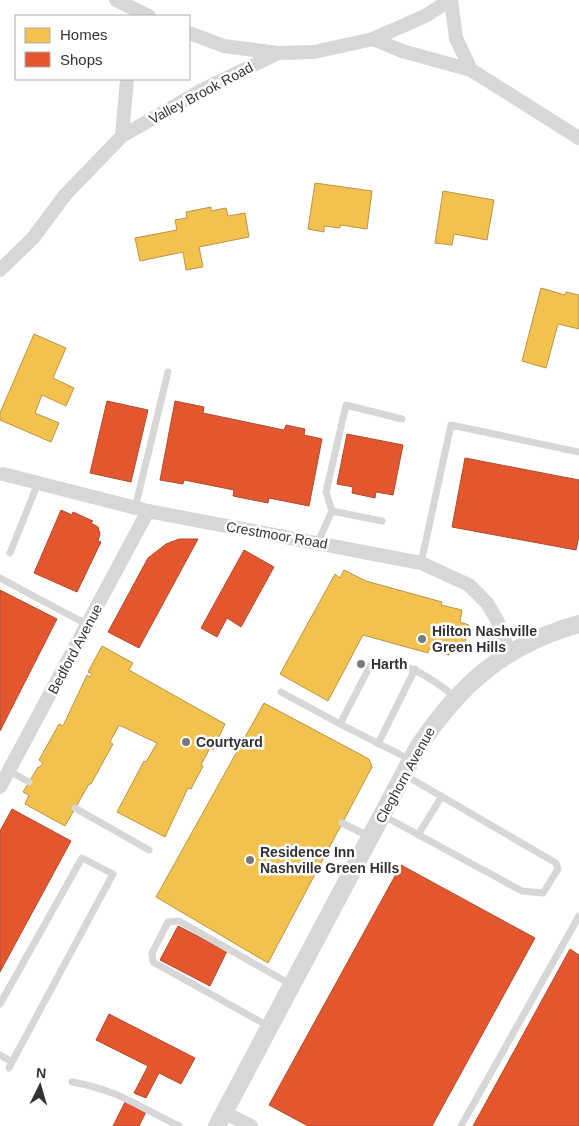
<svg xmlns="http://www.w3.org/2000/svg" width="579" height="1126" viewBox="0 0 579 1126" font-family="Arial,sans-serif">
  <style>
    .homes { fill: #f2c14e; stroke: #b99646 }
    .shops { fill: #e4572e; stroke: #af4c30 }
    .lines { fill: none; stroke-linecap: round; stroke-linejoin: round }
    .service { stroke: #d7d7d7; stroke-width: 7 }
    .minor { stroke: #d7d7d7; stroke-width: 14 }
    .tertiary { stroke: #d7d7d7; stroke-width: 18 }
    .poi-dot { fill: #7a7a7a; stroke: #fff; stroke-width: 2 }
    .labels { text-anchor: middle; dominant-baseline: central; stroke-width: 5; stroke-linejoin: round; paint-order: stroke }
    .street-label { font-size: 14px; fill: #333; stroke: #fff }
    .poi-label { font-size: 14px; font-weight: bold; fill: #333; stroke: #fff; text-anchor: start }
  </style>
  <rect width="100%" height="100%" fill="#fff"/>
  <!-- homes -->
  <path class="homes" d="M315,183L372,191L367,229L340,225V228L324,226V232L308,229Z
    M443,191L494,200L487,240L454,234L452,245L435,243Z
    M211,207V211L226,208L228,216L245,213L249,237L199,247L203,267L186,270L183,252L140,261L135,238L177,230L175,220L187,218L186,212Z
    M541,288L565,295L566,292L579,295V329L558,324L546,368L522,361Z
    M34,334L66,348L53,378L74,388L66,406L42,395L35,413L59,423L51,442L0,420V413Z
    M344,570L366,581L442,602L441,605L462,610L460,622L469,625L464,647L453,643L449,655L429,649L428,653L363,635L328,701L280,674L335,574L340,578Z
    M102,646L133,663L129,670L225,724L213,750L210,748L201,765L203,766L191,789L188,788L165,837L117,812L144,761L146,762L157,743L119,725L110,742L113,744L91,784H89L65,826L25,804L29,795L23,792L38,767H40L43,763L39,760L59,724L63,726L87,675L90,677L92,674L88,672Z
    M264,703L369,759L372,767L268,963L156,897Z"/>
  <!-- shops -->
  <path class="shops" d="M107,401L148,410L131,482L90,473Z
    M175,401L204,407L203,413L284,430L286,425L305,429L304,435L322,439L309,506L269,498L268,503L233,496L234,490L184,480L183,484L160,480Z
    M347,434L403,445L393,495L376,492L375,498L352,493L353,487L337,484Z
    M465,458L579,480V536L576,550L452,527Z
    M61,510L72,515L73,512L93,521L91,523L98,527L100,534L98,541L101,542L77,592L34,573Z
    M179,539H198L139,648L108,632L148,558L166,544Z
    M244,550L274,567L241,627L227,618L217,637L201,628Z
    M0,590L57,619L0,731Z
    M12,809L71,841L0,972V831Z
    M401,865L535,938L432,1126H308L269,1105Z
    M178,926L227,951L210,986L160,960Z
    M570,949L579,955V1126H473Z
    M109,1014L195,1058L181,1084L159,1073L146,1098L134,1093L148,1066L96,1040Z
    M125,1102L146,1112L139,1126H113Z"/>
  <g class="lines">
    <!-- service -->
    <path class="service" d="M135,508L168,372
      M332,511L382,521
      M318,542L332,511L326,492L346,405L402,419
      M10,553L38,483
      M421,563L451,425L579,452
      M0,578L88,625
      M281,692L340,724
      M378,744L415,669
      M411,760L340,724L371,664C397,654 436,681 455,697
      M9,771L29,782
      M75,808L149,850
      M382,815L522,891L543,893L558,869L556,863L403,774
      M342,823L370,837
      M418,835L442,796
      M0,1004L82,858L113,874L12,1062L0,1055
      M270,1027L153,962L152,953L168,922L179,921L292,985
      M9,1068L12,1062
      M72,1082C118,1090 139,1107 179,1126
      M461,1126L579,916"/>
    <!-- minor -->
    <path class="minor" d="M116,0L149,16
      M451,0L456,38L471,70
      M189,33L224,46L278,53
      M373,39L402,51L471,70L579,138
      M122,136L127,79
      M0,270L33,238L65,195L122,136L202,90L278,53L314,52L373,39L425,16L450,0
      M3,474L148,511L421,563L469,585L487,603L497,620L510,654
      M0,787L148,511
      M225,1113L251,1126"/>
    <!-- tertiary -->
    <path class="tertiary" d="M217,1126L417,749C459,685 504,645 579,624"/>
  </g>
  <!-- markers -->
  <g class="poi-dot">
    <circle cx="422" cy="639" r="5"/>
    <circle cx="361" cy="664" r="5"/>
    <circle cx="186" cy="742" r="5"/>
    <circle cx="250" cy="860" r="5"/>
  </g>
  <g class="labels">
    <!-- street labels -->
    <g class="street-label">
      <text transform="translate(201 93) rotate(-28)">Valley Brook Road</text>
      <text transform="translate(277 535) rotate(10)">Crestmoor Road</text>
      <text transform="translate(75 649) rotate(-62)">Bedford Avenue</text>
      <text transform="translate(405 775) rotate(-61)">Cleghorn Avenue</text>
    </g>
    <!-- poi labels -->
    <g class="poi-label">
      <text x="432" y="631">Hilton Nashville<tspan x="432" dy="16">Green Hills</tspan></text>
      <text x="371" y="664">Harth</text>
      <text x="196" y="742">Courtyard</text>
      <text x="260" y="852">Residence Inn<tspan x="260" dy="16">Nashville Green Hills</tspan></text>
    </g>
  </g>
  <!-- legend -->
  <rect x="15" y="15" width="175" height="65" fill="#ffffff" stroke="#adadad"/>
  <rect x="25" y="28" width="25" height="15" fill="#f2c14e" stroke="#adadad"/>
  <text x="60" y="40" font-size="15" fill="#333333">Homes</text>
  <rect x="25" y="52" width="25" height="15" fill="#e4572e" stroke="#adadad"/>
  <text x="60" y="65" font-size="15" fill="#333333">Shops</text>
  <!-- north arrow -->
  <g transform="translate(40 1086) rotate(5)" stroke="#ffffff" stroke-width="4" paint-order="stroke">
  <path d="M0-4L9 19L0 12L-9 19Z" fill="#333333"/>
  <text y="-8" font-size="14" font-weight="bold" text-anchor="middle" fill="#333333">N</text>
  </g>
</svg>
